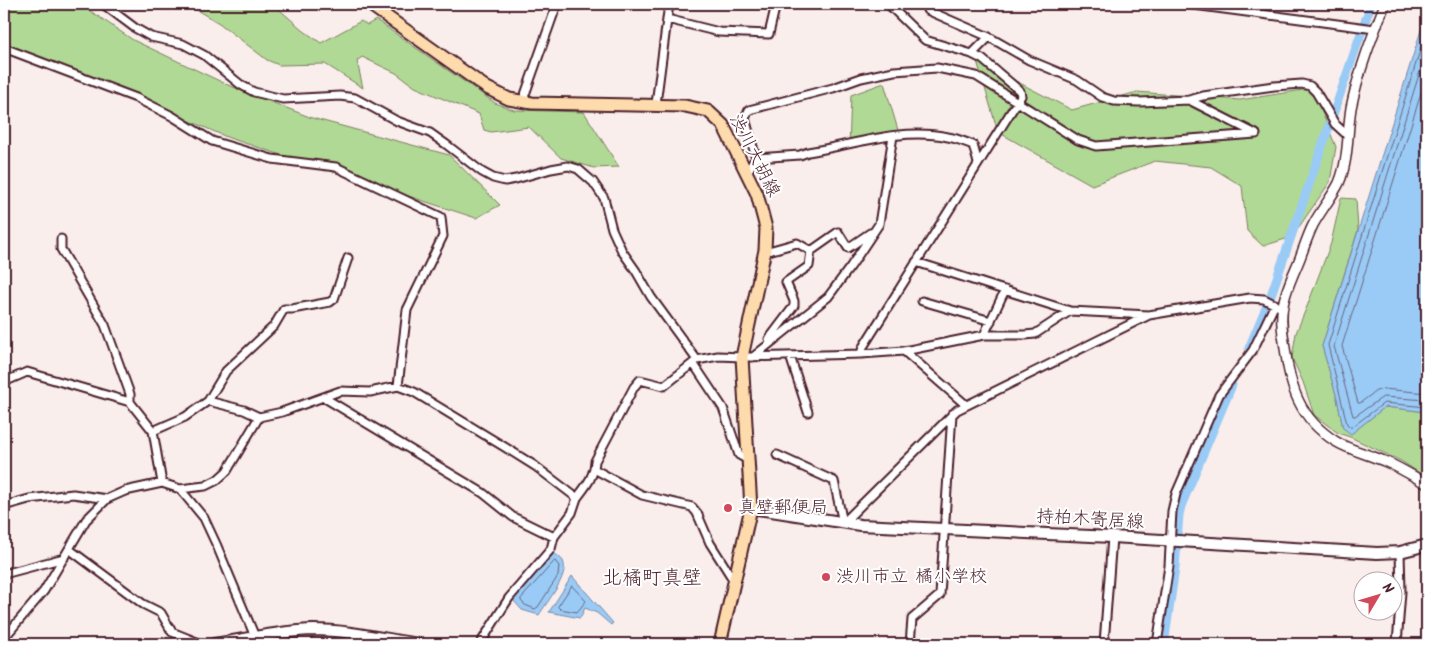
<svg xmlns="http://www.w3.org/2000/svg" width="1431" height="648" viewBox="0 0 1431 648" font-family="Kalam,'Klee One',sans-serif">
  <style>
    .green { fill: #b0d995; stroke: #7d7c60 }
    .water { fill: #99cbf6; stroke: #7986a5 }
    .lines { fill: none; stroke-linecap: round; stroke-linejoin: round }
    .shore { stroke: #6a647c; stroke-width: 1 }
    .canal { stroke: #99cbf6; stroke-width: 9 }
    .minor-casing { stroke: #4a1f2b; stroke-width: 11 }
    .tertiary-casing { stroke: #4a1f2b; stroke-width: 12 }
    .secondary-casing { stroke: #4a1f2b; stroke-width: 14 }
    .primary-casing { stroke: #4a1f2b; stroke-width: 15 }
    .minor { stroke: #fff; stroke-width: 7 }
    .tertiary { stroke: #fff; stroke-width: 9 }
    .secondary { stroke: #fff; stroke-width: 10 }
    .primary { stroke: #fedbac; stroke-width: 11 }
    .poi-dot { fill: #d1495b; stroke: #fff; stroke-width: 2 }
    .labels { text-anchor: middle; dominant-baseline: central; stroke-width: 4; stroke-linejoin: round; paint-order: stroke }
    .street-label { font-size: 18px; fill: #4a1f2b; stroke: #fff }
    .poi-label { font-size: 18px; fill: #4a1f2b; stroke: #fff; text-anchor: start }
    .quarter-label { font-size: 20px; fill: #4a1f2b; stroke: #fff }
  </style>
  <rect width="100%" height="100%" fill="#f9eeeb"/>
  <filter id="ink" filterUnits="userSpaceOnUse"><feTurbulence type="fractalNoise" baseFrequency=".02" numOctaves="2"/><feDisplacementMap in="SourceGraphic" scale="10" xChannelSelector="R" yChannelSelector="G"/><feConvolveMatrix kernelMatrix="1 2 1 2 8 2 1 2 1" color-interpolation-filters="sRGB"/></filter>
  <g filter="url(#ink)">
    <!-- green -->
    <path class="green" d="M4,4H80L133,40L228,85L312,118L449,155L500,205L476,218L229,138L135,97L4,46Z
      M186,4H273L304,31L321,43L361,21L367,25L376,20L495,103L514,110L584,112L619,167L594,168L561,158L529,127L491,132L484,130L479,114L415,87L396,73L362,57L357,61L363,88L325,64L279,65L267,60L219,23Z
      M977,61L1072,110L1137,92L1240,100L1309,89L1316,97L1336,147L1330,182L1292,237L1263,246L1247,231L1242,186L1211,167L1155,161L1092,185L998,132Z
      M884,83L898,130L849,148L851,95Z
      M1341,198L1356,199L1358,230L1322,346L1337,398L1343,428L1352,433L1385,407L1427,412V478L1401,461L1350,437L1338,433L1314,415L1303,382L1292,358L1296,333L1308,304L1331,243Z"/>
    <!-- water -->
    <path class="water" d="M1427,11V412L1385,407L1351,434L1343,428L1337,398L1322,346Z
      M554,553C557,555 561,558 563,561C570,575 546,603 539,615L522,610L513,600Z
      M572,576L613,623L611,625L597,613L585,608L580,618L549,612Z"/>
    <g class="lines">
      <!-- shore -->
      <path class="shore" d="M1427,28L1328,345L1347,424L1350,427H1352L1384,403L1427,407
        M1427,49L1334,346L1353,416H1355L1383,397L1427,400
        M1427,74L1342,346L1358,403H1360L1376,391L1383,389L1427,393
        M555,561L559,566L558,576L538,607L535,609L525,605L521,601V599Z
        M572,586L586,601L577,612L560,609L558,607Z"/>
      <!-- canal -->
      <path class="canal" d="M1249,348L1270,298L1371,4
        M1164,644L1175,568L1179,515L1181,506L1232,385"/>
      <!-- minor casing -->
      <g class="minor-casing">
        <path id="minor" d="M103,4L135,28L151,37L183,44L204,55L241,85L254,92L283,99L340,96L355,98L397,121L430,133L447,145L482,172L493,178L505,181L516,179L551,169L568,166L578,169L593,182L604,198L612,229L622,251L636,271L651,297L697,360L718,356L742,357L861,354L904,351L984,335H1025L1035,334L1070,311L1149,315
          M888,4L925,40L972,54
          M925,4L927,10L989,37
          M1186,4L1375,29
          M667,19L719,32L769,34L776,4
          M4,48L136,98L172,116L212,141L272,159L336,167L441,217L443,236L407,310L398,386
          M522,103L556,7
          M656,104L669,4
          M756,158L745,118L749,110L833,88L861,78L894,71L937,68L976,76L1078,140L1096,146L1256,134L1189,100
          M747,172L756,158L800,155L808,152C854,145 900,127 948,137C956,138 965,142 973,145L978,163
          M61,239V249L105,325L130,394V402L153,431L162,483
          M765,252L797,243L811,251L838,232L848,248L870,233
          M916,262L1070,311
          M922,301L991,321
          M984,335L1005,290
          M770,343L769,339L794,306V301L786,282L809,266L811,251
          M904,351L966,405
          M861,354L863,347L1021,96L1020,91L982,59L972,54L989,37L1029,60L1077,80L1102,97L1114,101L1139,102L1189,100L1203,96L1274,86L1302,84L1310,86L1316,92L1335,124L1348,136
          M790,356L808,412
          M753,357L828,297L851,266L879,224L893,136
          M693,363L723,408L739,455L748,460
          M4,382L27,372L130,402
          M323,397L483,493L513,517L554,537
          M208,401L226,371L274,326L284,309H292L330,302L334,299L348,258
          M153,431L185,417L208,401L244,410L259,417
          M777,455L834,481L843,523L957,410L1149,315L1250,298L1264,299L1282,308
          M594,469L642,495L692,507L697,513L710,543L734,581
          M180,489L204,518L217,546L258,644
          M577,498C586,486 594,477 595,461L634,387L640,380L664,386L697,360
          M4,506L29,499L73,494L107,499
          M69,549L143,604L161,613L172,632L202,644
          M4,574L64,558
          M4,638L44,591L86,520L107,499L125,491L162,483L180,489L205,486L217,480L227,471L259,417L282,412L340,391L370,392L398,386L414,392L503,446L535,466L577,498L572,513L554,537L551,549L509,598L480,644
          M910,644L912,619L940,595L952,414
          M1104,644L1112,537
          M1157,644L1169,566L1172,511L1176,494L1219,395L1253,350L1275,304
          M1397,644L1401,592L1400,552"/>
      </g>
      <!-- tertiary casing -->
      <g class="tertiary-casing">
        <path id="tertiary" d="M1385,4C1372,37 1358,73 1351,108C1347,133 1349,159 1339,183C1332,197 1321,210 1313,225C1307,237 1303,251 1298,263C1292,277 1285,292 1283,306C1280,320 1283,334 1285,348C1290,387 1299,418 1335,441C1349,450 1368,454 1384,461C1399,467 1413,476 1427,484"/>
      </g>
      <!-- secondary casing -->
      <g class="secondary-casing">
        <path id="secondary" d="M751,508L860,525L1112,537L1377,553L1400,552L1427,545
          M214,644C246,639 280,631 313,630C348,630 385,639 419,644"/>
      </g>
      <!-- primary casing -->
      <g class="primary-casing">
        <path id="primary" d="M369,4L487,88L509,99L532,103L685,106L708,111L723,125L757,194L766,228L765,250L742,357L751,508L720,644"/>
      </g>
      <!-- minor -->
      <use href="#minor" class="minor"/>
      <!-- tertiary -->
      <use href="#tertiary" class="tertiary"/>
      <!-- secondary -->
      <use href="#secondary" class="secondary"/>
      <!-- primary -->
      <use href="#primary" class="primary"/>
    </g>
  </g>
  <!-- markers -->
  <g class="poi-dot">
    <circle cx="728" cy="508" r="5"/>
    <circle cx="826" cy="577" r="5"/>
  </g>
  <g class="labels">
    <!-- street labels -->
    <g class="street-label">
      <text transform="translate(754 156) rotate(63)">渋川大胡線</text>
      <text transform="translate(1090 520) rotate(3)">持柏木寄居線</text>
    </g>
    <!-- poi labels -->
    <g class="poi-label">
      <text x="738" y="508">真壁郵便局</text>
      <text x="836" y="577">渋川市立 橘小学校</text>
    </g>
    <!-- quarter labels -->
    <g class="quarter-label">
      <text x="652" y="579">北橘町真壁</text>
    </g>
  </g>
  <!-- margin -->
  <rect width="1431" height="648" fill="none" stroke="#fff" stroke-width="20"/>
  <rect x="10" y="10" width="1411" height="628" fill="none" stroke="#4a1f2b" stroke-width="2" filter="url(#ink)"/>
  <!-- north arrow -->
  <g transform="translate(1378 596) rotate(52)"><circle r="24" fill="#ffffff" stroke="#b7a5aa"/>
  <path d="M0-4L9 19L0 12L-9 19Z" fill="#d1495b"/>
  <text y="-8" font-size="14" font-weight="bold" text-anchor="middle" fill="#4a1f2b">N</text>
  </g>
</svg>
